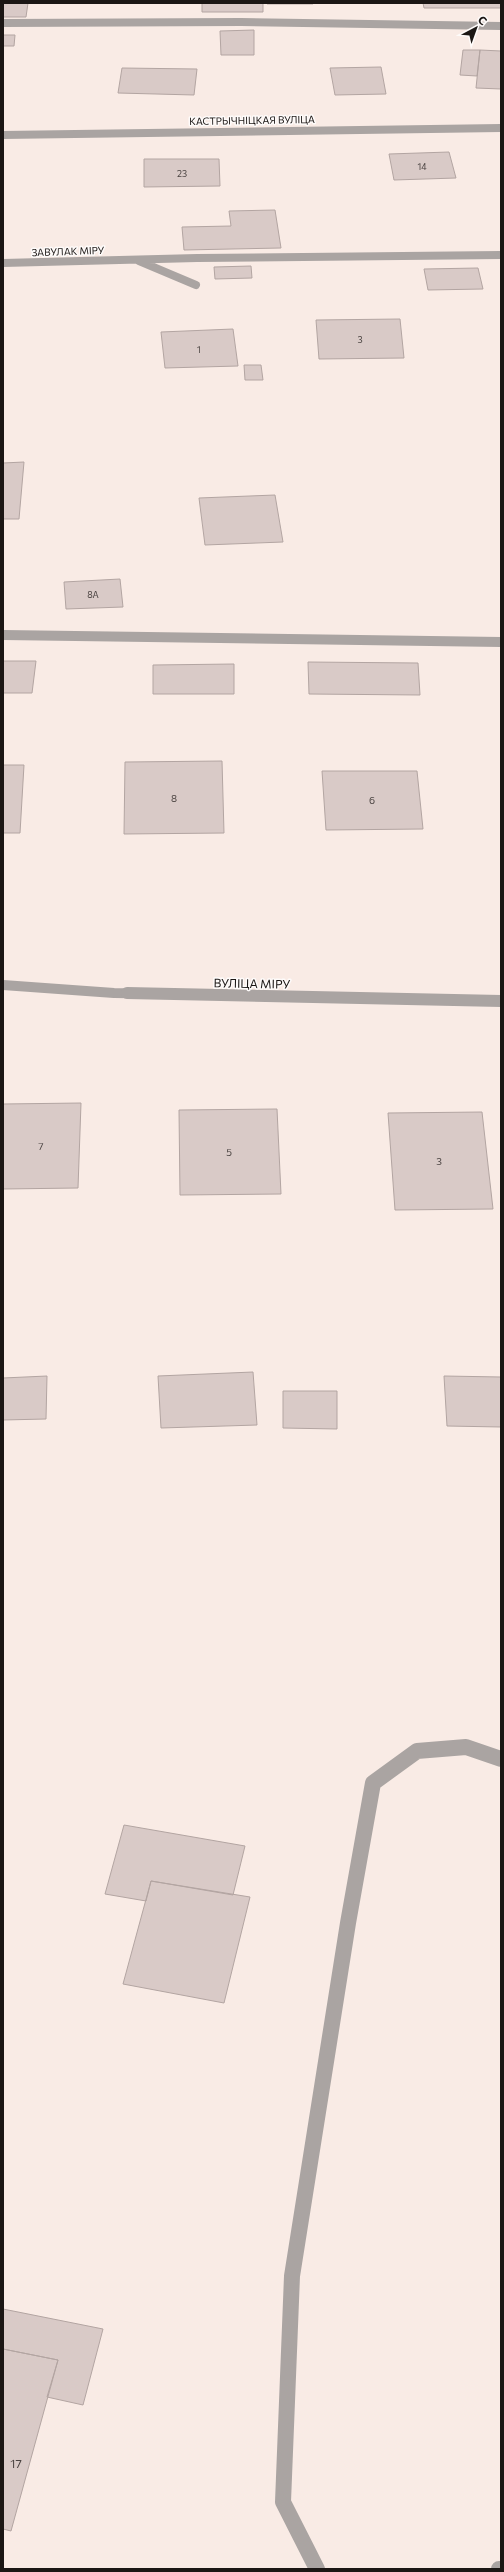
<svg xmlns="http://www.w3.org/2000/svg" width="504" height="2572" viewBox="0 0 504 2572" font-family="Commissioner,sans-serif">
  <style>
    .building { fill: #d9cac7; stroke: #b3a5a2 }
    .lines { fill: none; stroke-linecap: round; stroke-linejoin: round }
    .minor-far3 { stroke: #aaa4a2; stroke-width: 8 }
    .minor-far2 { stroke: #aaa4a2; stroke-width: 10 }
    .minor-far1 { stroke: #aaa4a2; stroke-width: 12 }
    .minor { stroke: #aaa4a2; stroke-width: 16 }
    .labels { text-anchor: middle; dominant-baseline: central; stroke-width: 3; stroke-linejoin: round; paint-order: stroke }
    .far-number-label { font-size: 9px; fill: #4a4341 }
    .far-street-label { font-size: 10px; fill: #1b1614; stroke: #fefbfa }
    .number-label { font-size: 10px; fill: #4a4341 }
    .street-label { font-size: 12px; fill: #1b1614; stroke: #fefbfa }
    .near-number-label { font-size: 12px; fill: #4a4341 }
  </style>
  <rect width="100%" height="100%" fill="#f9ebe5"/>
  <!-- building -->
  <path class="building" d="M3,3H28L26,17H3Z
    M202,3H263V12H202Z
    M267,3H313V4H267Z
    M423,3H501V8H424Z
    M254,30V55H221L220,31Z
    M3,35H15L14,46H3Z
    M463,50H480L477,76L460,75Z
    M480,50L501,51V89L476,88Z
    M381,67L386,94L335,95L330,68Z
    M122,68L197,69L194,95L118,93Z
    M449,152L456,178L394,180L389,154Z
    M144,159H219L220,186L144,187Z
    M275,210L281,248L184,250L182,227L231,226L229,211Z
    M251,266L252,278L215,279L214,267Z
    M478,268L483,289L428,290L424,269Z
    M400,319L404,358L319,359L316,320Z
    M233,329L238,366L165,368L161,332Z
    M244,365H261L263,380H245Z
    M24,462L19,519H3V463Z
    M275,495L283,542L205,545L199,498Z
    M120,579L123,607L66,609L64,582Z
    M3,661H36L32,693H3Z
    M308,662L418,663L420,695L309,694Z
    M234,664V694H153V665Z
    M222,761L224,833L124,834L125,762Z
    M3,765H24L20,833H3Z
    M322,771H417L423,829L326,830Z
    M81,1103L78,1188L3,1189V1104Z
    M277,1109L281,1194L180,1195L179,1110Z
    M482,1112L493,1209L395,1210L388,1113Z
    M253,1372L257,1425L161,1428L158,1376Z
    M47,1376L46,1419L3,1420V1378Z
    M444,1376L501,1377V1427L447,1426Z
    M283,1391H337V1429L283,1428Z
    M124,1825L245,1846L233,1895L151,1881L146,1901L105,1894Z
    M151,1881L250,1897L224,2003L123,1984Z
    M3,2309L103,2329L83,2405L47,2397L58,2360L3,2349Z
    M3,2349L58,2360L11,2531L3,2529Z"/>
  <g class="lines">
    <!-- minor-far3 -->
    <path class="minor-far3" d="M3,23L241,22L501,26
      M3,135L501,128
      M139,261L196,285
      M3,263L197,258L501,255"/>
    <!-- minor-far2 -->
    <path class="minor-far2" d="M3,635L501,642
      M3,985L114,993L176,994"/>
    <!-- minor-far1 -->
    <path class="minor-far1" d="M127,993L501,1001"/>
    <!-- minor -->
    <path class="minor" d="M317,2569L283,2502L292,2276L348,1923L373,1783L417,1751L466,1747L501,1759
      M499,2569H501"/>
  </g>
  <g class="labels">
    <!-- far-number labels -->
    <g class="far-number-label">
      <text x="422" y="166">14</text>
      <text x="182" y="173">23</text>
      <text x="360" y="339">3</text>
      <text x="199" y="349">1</text>
      <text x="93" y="594">8А</text>
    </g>
    <!-- far-street labels -->
    <g class="far-street-label">
      <text transform="translate(252 120) rotate(-1)">КАСТРЫЧНІЦКАЯ ВУЛІЦА</text>
      <text transform="translate(68 251) rotate(-2)">ЗАВУЛАК МІРУ</text>
    </g>
    <!-- number labels -->
    <g class="number-label">
      <text x="174" y="798">8</text>
      <text x="372" y="800">6</text>
      <text x="41" y="1146">7</text>
      <text x="229" y="1152">5</text>
      <text x="439" y="1161">3</text>
    </g>
    <!-- street labels -->
    <g class="street-label">
      <text transform="translate(252 983) rotate(1)">ВУЛІЦА МІРУ</text>
    </g>
    <!-- near-number labels -->
    <g class="near-number-label">
      <text x="16" y="2463">17</text>
    </g>
  </g>
  <!-- border -->
  <rect width="504" height="2572" fill="none" stroke="#1b1614" stroke-width="8"/>
  <!-- north arrow -->
  <g transform="translate(476 28) rotate(41)" stroke="#fefbfa" stroke-width="3" paint-order="stroke">
  <path d="M0-3L7 15L0 10L-7 15Z" fill="#1b1614"/>
  <text y="-6" font-size="11" font-weight="bold" text-anchor="middle" fill="#1b1614">С</text>
  </g>
</svg>
